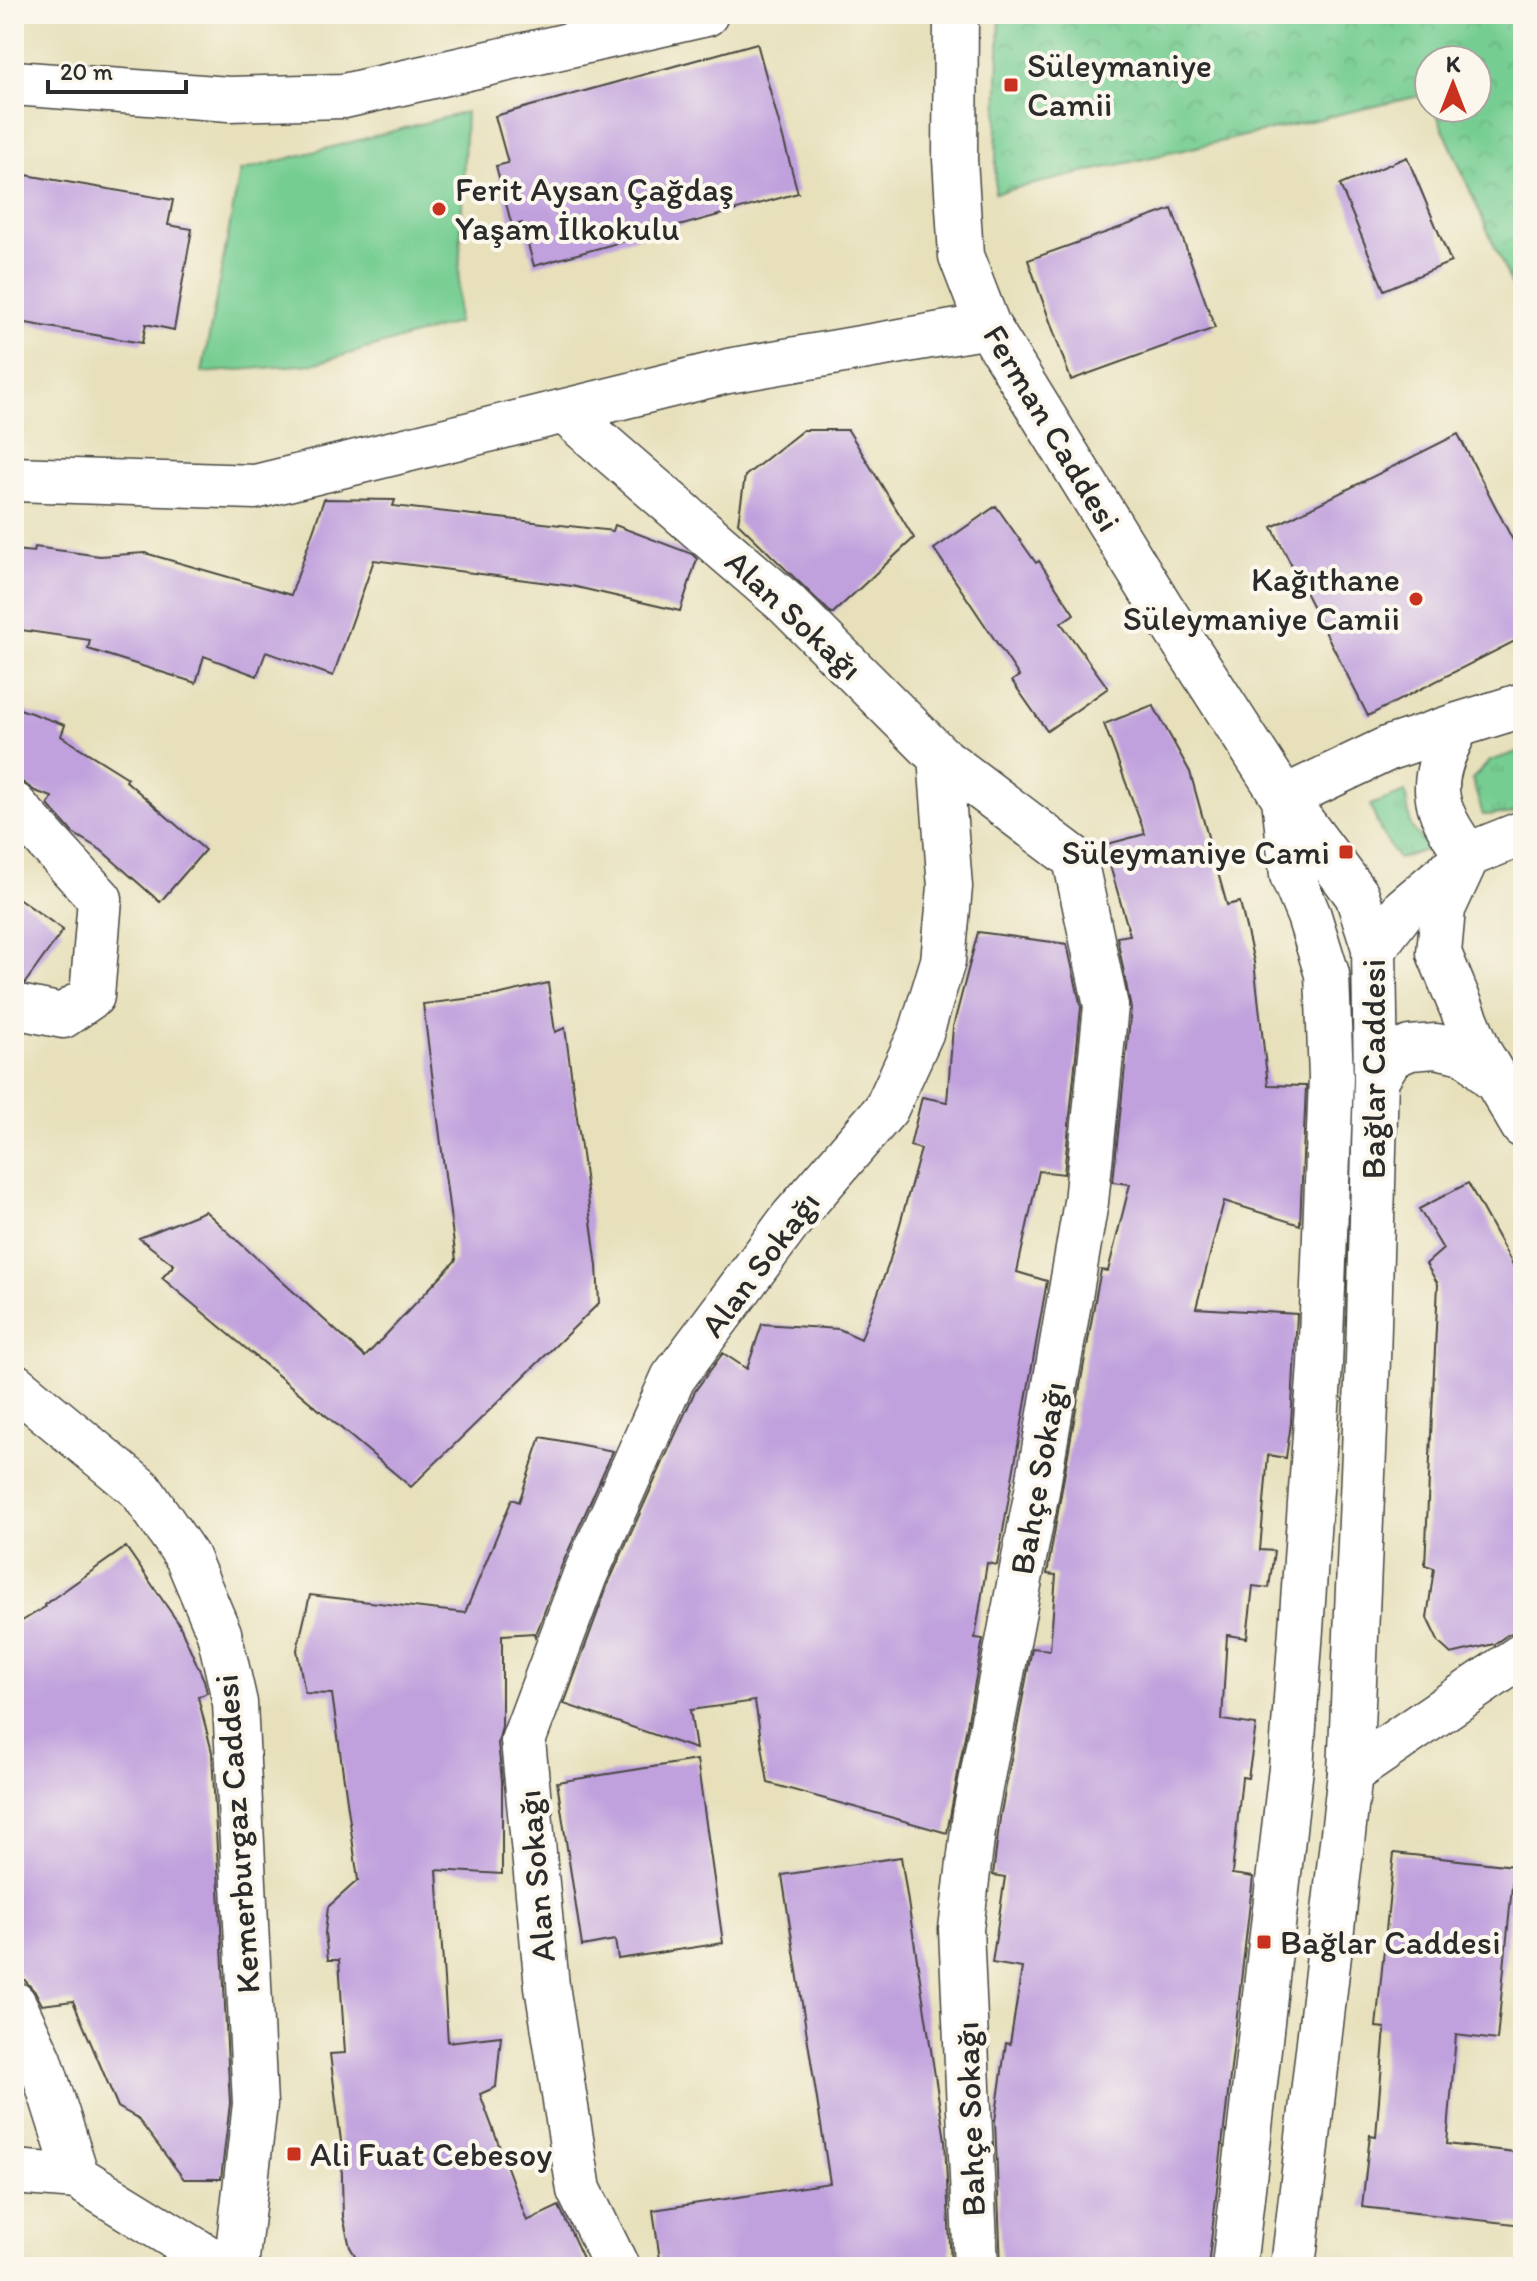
<svg xmlns="http://www.w3.org/2000/svg" width="1537" height="2281" viewBox="0 0 1537 2281" font-family="Itim,sans-serif">
  <style>
    .grass { fill: url(#grass-tufts); stroke: #507c5e; stroke-width: 2 }
    .park { fill: url(#park-crowns); stroke: #507c5e; stroke-width: 2 }
    .garden { fill: #76cd92; stroke: #507c5e; stroke-width: 2 }
    .building { fill: #c0a0dd }
    .lines { fill: none; stroke-linecap: round; stroke-linejoin: round }
    .street-casing { stroke: #474641; stroke-width: 47 }
    .secondary-casing { stroke: #474641; stroke-width: 47 }
    .street { stroke: #fff; stroke-width: 44 }
    .secondary { stroke: #fff; stroke-width: 44 }
    .poi-dot { fill: #c8321e; stroke: #fbf7ec; stroke-width: 3 }
    .labels { text-anchor: middle; dominant-baseline: central; stroke-width: 8; stroke-linejoin: round; paint-order: stroke }
    .poi-label { font-size: 34px; fill: #2b2b2b; stroke: #fbf7ec; text-anchor: start }
    .street-label { font-size: 34px; fill: #2b2b2b; stroke: #fbf7ec }
  </style>
  <defs>
    <pattern id="grass-tufts" width="24" height="20" patternUnits="userSpaceOnUse" patternTransform="scale(2)"><rect width="24" height="20" fill="#76cd92"/><path d="M3 7l-1-3M5 7V3M7 7l1-3M15 17l-1-3M17 17v-4M19 17l1-3" fill="none" stroke="#66b07e"/></pattern>
    <pattern id="park-crowns" width="20" height="18" patternUnits="userSpaceOnUse" patternTransform="scale(2)"><rect width="20" height="18" fill="#76cd92"/><path d="M2 6a3 3 0 1 1 6 0M12 15a3 3 0 1 1 6 0" fill="none" stroke="#66b07e"/></pattern>
  </defs>
  <rect width="100%" height="100%" fill="#fbf7ec"/>
  <filter id="ink" filterUnits="userSpaceOnUse"><feTurbulence type="fractalNoise" baseFrequency=".0125" numOctaves="2"/><feDisplacementMap in="SourceGraphic" scale="16" xChannelSelector="R" yChannelSelector="G"/><feConvolveMatrix kernelMatrix="1 2 1 2 8 2 1 2 1" color-interpolation-filters="sRGB"/></filter>
  <filter id="wash" filterUnits="userSpaceOnUse"><feTurbulence type="fractalNoise" baseFrequency=".006" numOctaves="4" result="noise"/><feDisplacementMap in="SourceGraphic" scale="32" xChannelSelector="R" yChannelSelector="G"/><feGaussianBlur stdDeviation="1.8" result="paint"/><feColorMatrix in="noise" values="0 0 0 0 0 0 0 0 0 0 0 0 0 0 0 0 0 1.4 0 .05"/><feComposite in="paint" operator="in"/></filter>
  <g filter="url(#wash)">
    <rect width="100%" height="100%" fill="#e7e0bb"/>
    <!-- grass -->
    <path class="grass" d="M1523,750V808L1510,814L1483,815L1472,779L1490,761Z
      M1405,792L1411,826L1428,849L1398,859L1381,832L1370,805Z"/>
    <!-- park -->
    <path class="park" d="M1000,14H1523V289L1515,293L1434,108H1477V60H1429V96L1428,94L995,193Z"/>
    <!-- garden -->
    <path class="garden" d="M466,112L457,323L313,364L202,373L240,171Z"/>
    <g id="blocks">
      <!-- building -->
      <path class="building" d="M757,43L798,193L534,266L522,223L512,226L496,166L508,163L495,116Z
        M1407,157L1451,262L1384,290L1340,185Z
        M14,173L173,200L168,225L192,229L174,330L146,324L142,343L14,321Z
        M1172,209L1215,328L1071,380L1028,260Z
        M803,430H848L914,538L832,614L738,523L745,476Z
        M1458,434L1523,560V637L1368,716L1272,527Z
        M324,499L395,500L393,506L613,531L615,525L692,554L697,559L680,611L572,586L374,560L333,676L266,652L257,676L204,656L196,683L88,649L90,640L14,629V550L34,552L35,547L100,556L145,553L291,595Z
        M996,506L1036,563L1039,561L1074,614L1061,623L1108,688L1047,731L1012,681L1019,676L934,549Z
        M1153,705L1190,772L1227,905L1240,902L1254,962L1268,1085L1306,1086L1300,1225L1224,1201L1196,1308L1297,1314L1291,1423L1286,1458L1268,1455L1260,1550L1274,1551L1269,1588L1253,1586L1247,1638L1227,1635L1222,1720L1256,1725L1248,1778L1242,1777L1232,1874L1253,1877L1208,2267H1001L995,2121L1006,2043L1010,2044L1022,1968L992,1963L1005,1877L993,1875L1000,1818L1032,1648L1050,1650L1056,1575L1047,1574L1096,1295L1101,1270L1108,1271L1130,1184L1113,1182L1131,1009L1117,937L1130,935L1104,845L1145,834L1104,724Z
        M14,707L65,725L61,736L128,778L126,781L205,850L160,902L101,850L73,833L48,805L52,797L35,791L22,782L14,781Z
        M14,895L63,930L25,983L14,982Z
        M978,932L1067,944L1081,1007L1064,1174L1039,1171L1017,1272L1047,1281L997,1565L987,1563L975,1638L983,1639L947,1833L768,1783L755,1701L690,1710L696,1749L564,1704L608,1584L695,1391L723,1353L747,1369L762,1324L839,1329L861,1339L889,1263L921,1149L910,1146L922,1097L947,1102L953,1027Z
        M548,983L555,1032L565,1028L597,1266L599,1303L411,1487L162,1278L174,1265L139,1238L205,1211L365,1357L456,1260L423,1004L497,995Z
        M1468,1183L1523,1283V1630L1509,1634L1494,1644L1451,1654L1439,1643L1427,1618L1434,1568L1425,1565L1438,1284L1426,1264L1443,1249L1419,1209Z
        M541,1437L613,1451L562,1565L535,1637L534,1633L502,1635V1726L498,1743L502,1781V1874L437,1870L448,2042L501,2036L496,2087L480,2094L527,2221L559,2206L587,2267H362L350,2247L343,2217L341,2141L330,2054L345,2053L339,1960H328L325,1933L328,1907L358,1880L332,1694L305,1693L297,1650L310,1595L465,1613L512,1499L519,1502Z
        M126,1547L179,1624L204,1680L207,1693L198,1697L212,1752L230,2103L221,2179H184L137,2118L118,2107L73,2001L42,2005L36,1993L14,1968V1626L45,1607L44,1605Z
        M697,1760L723,1943L618,1959L615,1940L582,1946L557,1782Z
        M1394,1853L1514,1866L1497,2040L1456,2035L1447,2144L1523,2153V2225L1362,2207L1370,2135L1376,2136L1385,2028L1376,2027Z
        M901,1857L945,2140L951,2267H661L653,2210L830,2183L782,1875Z"/>
    </g>
  </g>
  <g filter="url(#ink)">
    <use href="#blocks" fill-opacity="0" stroke="#474641" stroke-width="2"/>
    <g class="lines">
      <!-- street casing -->
      <g class="street-casing">
        <path id="street" d="M14,83L229,99L344,96L706,14
          M565,412L786,603L940,757L950,887L943,961L921,1033L886,1109L793,1217L673,1378L585,1575L523,1741L547,1986L579,2190L617,2267
          M14,479L255,487L728,371L988,326
          M940,757L1075,859L1106,1006L1086,1202L1037,1491L975,1814L961,1929L976,2267
          M14,805L100,899L92,996L63,1016L14,1006
          M1468,855L1443,909L1439,953L1480,1053L1523,1126
          M1376,1080L1391,1056L1410,1048L1436,1046L1468,1053L1492,1078
          M1350,1773L1523,1655
          M14,2004L40,2060L77,2177L14,2172
          M77,2177L223,2267"/>
      </g>
      <!-- secondary casing -->
      <g class="secondary-casing">
        <path id="secondary" d="M956,14L955,159L961,256L988,326L1161,607L1284,798L1357,895L1374,948L1376,1080L1368,1359L1350,1773L1293,2267
          M1523,705L1458,725C1428,780 1429,805 1468,855L1523,833
          M1284,798L1389,748L1458,725
          M1374,948L1404,909L1468,855
          M14,1385L141,1490L187,1557L219,1633L235,1703L255,2104L236,2267
          M1234,2267L1291,1768L1320,1365L1331,1078L1327,974L1309,916L1292,875L1284,798"/>
      </g>
      <!-- street -->
      <use href="#street" class="street"/>
      <!-- secondary -->
      <use href="#secondary" class="secondary"/>
    </g>
  </g>
  <!-- markers -->
  <g class="poi-dot">
    <rect x="1003" y="77" width="16" height="16" rx="4"/>
    <circle cx="439" cy="209" r="8"/>
    <circle cx="1416" cy="599" r="8"/>
    <rect x="1338" y="844" width="16" height="16" rx="4"/>
    <rect x="1256" y="1934" width="16" height="16" rx="4"/>
    <rect x="286" y="2146" width="16" height="16" rx="4"/>
  </g>
  <g class="labels">
    <!-- poi labels -->
    <g class="poi-label">
      <text x="1027" y="65">Süleymaniye<tspan x="1027" dy="39">Camii</tspan></text>
      <text x="455" y="189">Ferit Aysan Çağdaş<tspan x="455" dy="39">Yaşam İlkokulu</tspan></text>
      <text x="1400" y="579" text-anchor="end">Kağıthane<tspan x="1400" dy="39">Süleymaniye Camii</tspan></text>
      <text x="1330" y="852" text-anchor="end">Süleymaniye Cami</text>
      <text x="1280" y="1942">Bağlar Caddesi</text>
      <text x="310" y="2154">Ali Fuat Cebesoy</text>
    </g>
    <!-- street labels -->
    <g class="street-label">
      <text transform="translate(1052 428) rotate(59)">Ferman Caddesi</text>
      <text transform="translate(794 615) rotate(43)">Alan Sokağı</text>
      <text transform="translate(1373 1069) rotate(-90)">Bağlar Caddesi</text>
      <text transform="translate(760 1264) rotate(-53)">Alan Sokağı</text>
      <text transform="translate(1038 1478) rotate(-80)">Bahçe Sokağı</text>
      <text transform="translate(237 1834) rotate(-94)">Kemerburgaz Caddesi</text>
      <text transform="translate(536 1876) rotate(-95)">Alan Sokağı</text>
      <text transform="translate(970 2119) rotate(-92)">Bahçe Sokağı</text>
    </g>
  </g>
  <!-- margin -->
  <rect width="1537" height="2281" fill="none" stroke="#fbf7ec" stroke-width="48"/>
  <!-- north arrow -->
  <g transform="translate(1453 84)"><circle r="38" fill="#fbf7ec" stroke="#a8a59f" stroke-width="2"/>
  <path d="M0-6L14 30L0 20L-14 30Z" fill="#c8321e"/>
  <text y="-12" font-size="22" font-weight="bold" text-anchor="middle" fill="#2b2b2b">K</text>
  </g>
  <!-- scale -->
  <path d="M48 80v12h138v-12" fill="none" stroke="#2b2b2b" stroke-width="4"/>
  <text x="60" y="80" font-size="24" fill="#2b2b2b" stroke="#fbf7ec" stroke-width="6" paint-order="stroke">20 m</text>
</svg>
